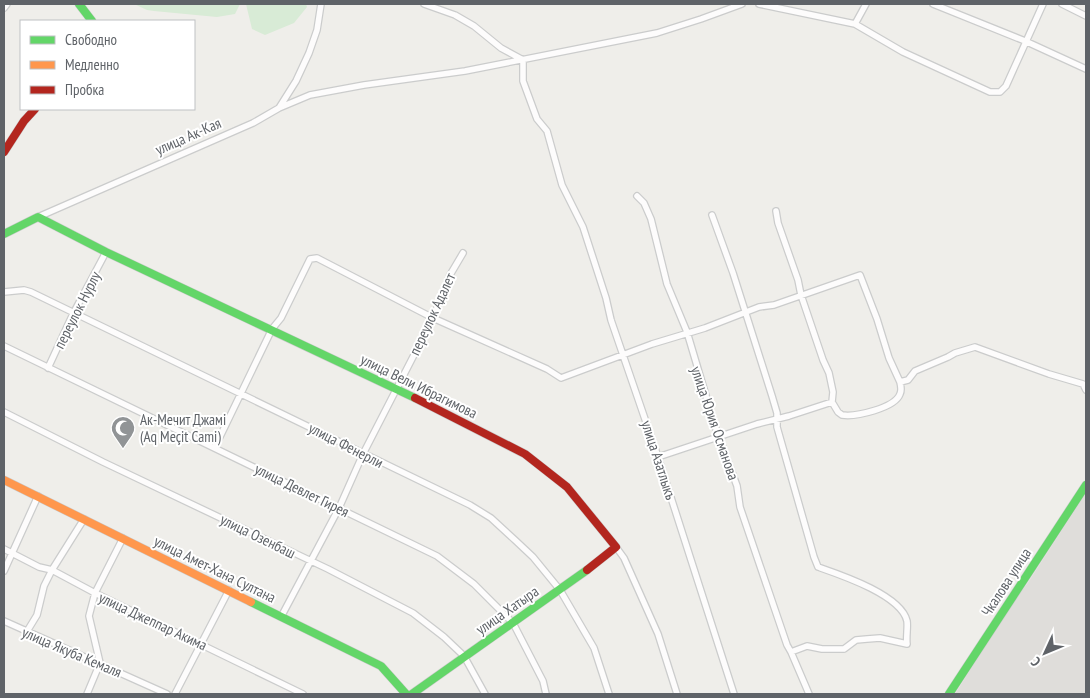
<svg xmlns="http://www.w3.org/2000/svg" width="1090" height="698" viewBox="0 0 1090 698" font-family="'PT Sans Narrow',sans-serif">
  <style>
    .industrial { fill: #dfddda }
    .green { fill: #d8ebd6 }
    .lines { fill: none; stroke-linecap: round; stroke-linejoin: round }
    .street-casing { stroke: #cbcccc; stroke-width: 8 }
    .fast-casing { stroke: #cacacb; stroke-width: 9 }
    .slow-casing { stroke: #cacacb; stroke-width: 9 }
    .jam-casing { stroke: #cacacb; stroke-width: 9 }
    .street { stroke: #fdfcfc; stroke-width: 5.5 }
    .fast { stroke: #63d668; stroke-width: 8 }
    .slow { stroke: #ff974d; stroke-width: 8 }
    .jam { stroke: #b3261e; stroke-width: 8 }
    .labels { text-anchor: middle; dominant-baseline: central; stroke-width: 4; stroke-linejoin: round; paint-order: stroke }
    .street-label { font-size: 15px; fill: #5f6368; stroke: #fff }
    .poi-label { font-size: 15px; fill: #5f6368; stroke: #fff; text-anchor: start }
  </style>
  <rect width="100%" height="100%" fill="#efeeea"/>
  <!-- industrial -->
  <path class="industrial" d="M1086,493V694H955L1013,602L1027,584Z"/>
  <!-- green -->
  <path class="green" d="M134,4H240L235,14L217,17L154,11L147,10Z
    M246,4H306L307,7L294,23L265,35L252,29Z"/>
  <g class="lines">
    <!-- street casing -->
    <g class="street-casing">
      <path id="street" d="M424,4L455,15L474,26L501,48L523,60V81L537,119L547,131L562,185L583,227L606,298L611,320L658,457L734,694
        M759,4L855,24L903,52L990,92H1000L1006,86L1043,4
        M933,4L1025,41L1086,69
        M1062,4L1086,16
        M4,8L7,4
        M855,24L866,4
        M279,108L310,95L364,85L465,71L657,33L701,19L742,4
        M637,196L644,203L651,219L667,284L687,332L715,426L737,486L740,507L787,645L791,652L807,646L822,649H844L856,640L867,639L880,638L907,644C906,637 908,627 907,621C901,595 841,575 818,567L814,557L777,427V413L772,396L733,273L712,215
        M776,211L778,223L798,280L801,295L823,360L829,373L833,392L832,402
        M38,217L253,123L279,108L296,81L309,53L317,30L321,4
        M4,292L24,290L31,292L470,505L491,518L516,541L533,557L560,590L594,648L609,694
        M4,346L437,556L474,584L513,623L543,681L546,694
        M48,368L73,314L106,252
        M4,412L103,462L328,569L413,613L444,637L464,656L485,694
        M215,447L272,329L281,318L310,259L317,258L433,318L547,369L561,378L652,344L705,328L759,307L774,305L860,275L877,319L889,358L900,382L908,380L915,371L948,357L955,353L975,347L1049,374L1083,384L1086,390
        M658,457L757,424L789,416L832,402L838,412L842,415C856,417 895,408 900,394C902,390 901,386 900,382
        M616,547L624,558L658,634L677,694
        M4,549L39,567L52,570L95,593L303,694
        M4,571L38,496
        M281,617L339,508L363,454L433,318L450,275L463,253
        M4,621L167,694
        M26,633L37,615L44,586L52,570L84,519
        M791,652L809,694
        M87,694L100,663L89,616L95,593L123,538
        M175,694L229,590"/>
    </g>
    <!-- fast casing -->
    <g class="fast-casing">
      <path id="fast" d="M79,4L92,21
        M4,234L38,217L106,252L415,398
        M251,602L381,666L406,694
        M412,694L587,570
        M949,694L1086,485"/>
    </g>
    <!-- slow casing -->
    <g class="slow-casing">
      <path id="slow" d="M4,480L251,602"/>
    </g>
    <!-- jam casing -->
    <g class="jam-casing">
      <path id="jam" d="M4,152L24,121L35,109
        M415,398L525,454L567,487L616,547L587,570"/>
    </g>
    <!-- street -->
    <use href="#street" class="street"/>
    <!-- fast -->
    <use href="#fast" class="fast"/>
    <!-- slow -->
    <use href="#slow" class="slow"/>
    <!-- jam -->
    <use href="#jam" class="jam"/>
  </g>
  <!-- icons -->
  <defs>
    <g id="mosque-pin" transform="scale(1.25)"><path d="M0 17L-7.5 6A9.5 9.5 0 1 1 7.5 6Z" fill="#919496" stroke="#fff"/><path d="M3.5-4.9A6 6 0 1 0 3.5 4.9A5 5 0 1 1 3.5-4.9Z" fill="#fff"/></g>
  </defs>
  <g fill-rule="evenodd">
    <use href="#mosque-pin" x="123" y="428"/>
  </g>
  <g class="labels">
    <!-- street labels -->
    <g class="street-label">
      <text transform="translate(188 136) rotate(-24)">улица Ак-Кая</text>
      <text transform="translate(77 310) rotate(-63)">переулок Нурлу</text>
      <text transform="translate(432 314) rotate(-65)">переулок Адалет</text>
      <text transform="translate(419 386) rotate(26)">улица Вели Ибрагимова</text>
      <text transform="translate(715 423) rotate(71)">улица Юрия Османова</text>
      <text transform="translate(346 445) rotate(27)">улица Фенерли</text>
      <text transform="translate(659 460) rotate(72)">улица Азатлыкъ</text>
      <text transform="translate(302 490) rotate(26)">улица Девлет Гирея</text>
      <text transform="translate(258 536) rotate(26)">улица Озенбаш</text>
      <text transform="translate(215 569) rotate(26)">улица Амет-Хана Султана</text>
      <text transform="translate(1006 582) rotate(-57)">Чкалова улица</text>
      <text transform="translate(507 610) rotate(-35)">улица Хатыра</text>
      <text transform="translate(153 621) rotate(25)">улица Джеппар Акима</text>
      <text transform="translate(72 652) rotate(23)">улица Якуба Кемаля</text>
    </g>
    <!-- poi labels -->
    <g class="poi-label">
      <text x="140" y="419">Ак-Мечит Джамі<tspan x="140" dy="17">(Aq Meçit Cami)</tspan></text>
    </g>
  </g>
  <!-- border -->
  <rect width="1090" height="698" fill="none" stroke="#5f6368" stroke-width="10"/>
  <!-- legend -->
  <rect x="20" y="20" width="175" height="90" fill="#ffffff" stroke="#bfc1c3"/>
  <rect x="30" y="36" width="25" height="8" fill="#63d668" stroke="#bfc1c3"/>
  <text x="65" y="45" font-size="15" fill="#5f6368">Свободно</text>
  <rect x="30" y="61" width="25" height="8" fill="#ff974d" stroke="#bfc1c3"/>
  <text x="65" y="70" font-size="15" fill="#5f6368">Медленно</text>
  <rect x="30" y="86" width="25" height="8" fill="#b3261e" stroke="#bfc1c3"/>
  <text x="65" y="95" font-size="15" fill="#5f6368">Пробка</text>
  <!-- north arrow -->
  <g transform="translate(1045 653) rotate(226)" stroke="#ffffff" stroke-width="4" paint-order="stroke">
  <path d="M0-4L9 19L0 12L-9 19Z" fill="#5f6368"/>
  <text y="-8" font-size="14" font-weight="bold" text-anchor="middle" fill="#5f6368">С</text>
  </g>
</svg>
